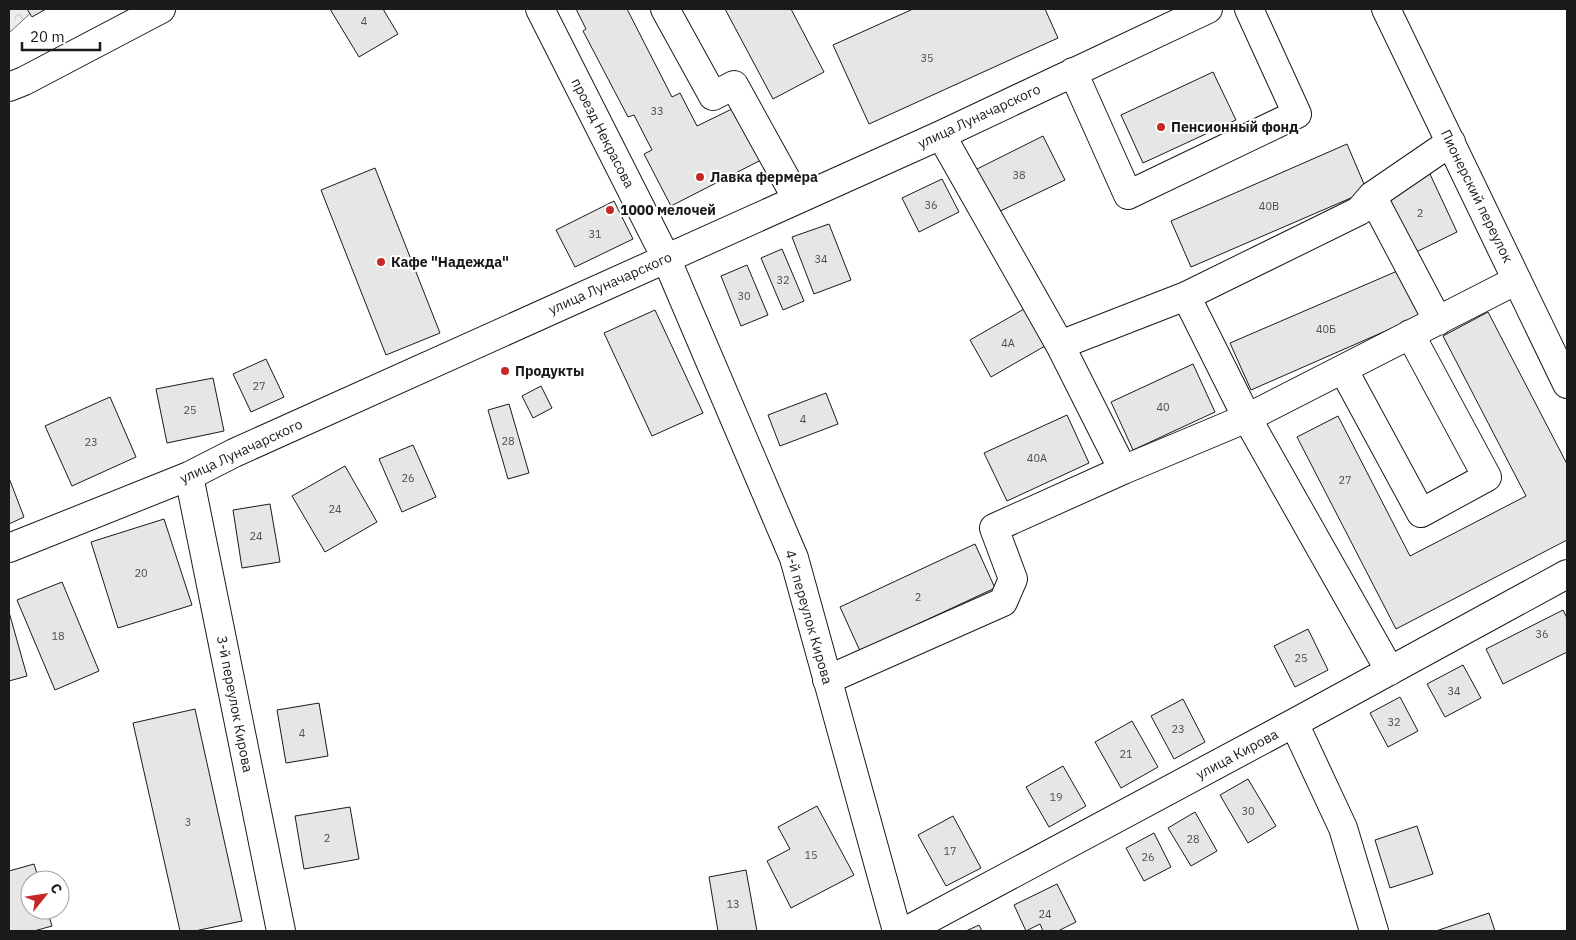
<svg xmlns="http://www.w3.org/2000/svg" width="1576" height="940" viewBox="0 0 1576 940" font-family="'IBM Plex Sans',sans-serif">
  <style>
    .forest { fill: url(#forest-crowns); stroke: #6a6a6a }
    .building { fill: #e6e6e6; stroke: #1a1a1a }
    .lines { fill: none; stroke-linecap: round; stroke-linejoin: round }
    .minor-casing { stroke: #1a1a1a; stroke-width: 30 }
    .minor { stroke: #fff; stroke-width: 28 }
    .poi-dot { fill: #c62828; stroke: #fff; stroke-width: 2 }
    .labels { text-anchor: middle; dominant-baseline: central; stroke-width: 4; stroke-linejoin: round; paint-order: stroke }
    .number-label { font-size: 11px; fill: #4d4d4d }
    .street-label { font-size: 14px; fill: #1a1a1a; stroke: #fff }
    .poi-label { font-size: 14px; font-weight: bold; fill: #1a1a1a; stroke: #fff; text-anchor: start }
  </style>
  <defs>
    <pattern id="forest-crowns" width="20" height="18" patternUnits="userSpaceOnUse" patternTransform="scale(1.25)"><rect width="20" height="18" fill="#ededed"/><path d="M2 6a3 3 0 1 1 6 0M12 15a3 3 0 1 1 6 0" fill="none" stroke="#cbcbcb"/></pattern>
  </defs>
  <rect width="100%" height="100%" fill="#fff"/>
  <!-- forest -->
  <path class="forest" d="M9,9H35L9,33Z"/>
  <!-- building -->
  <path class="building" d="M27,9H46L32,17Z
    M330,9H383L398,34L359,57Z
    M576,9H627L672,97L680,93L697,126L736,107L763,159L671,206L644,154L652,150L634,115L628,117L583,31L586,29Z
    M725,9H791L824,72L773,99Z
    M913,9H1045L1058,38L869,124L833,45Z
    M1213,72L1236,120L1143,163L1121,115Z
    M1043,136L1065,180L994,214L973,171Z
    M1347,144L1367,191L1191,267L1171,221Z
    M375,168L440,333L386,355L321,190Z
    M1429,172L1457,232L1412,254L1383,195Z
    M942,179L959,212L919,232L902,198Z
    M614,201L633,239L575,267L556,230Z
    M829,224L851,280L814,294L792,237Z
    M782,249L804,301L783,310L761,258Z
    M747,265L768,315L741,326L721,276Z
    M1402,269L1422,315L1251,390L1230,343Z
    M1024,309L1045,346L991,377L970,340Z
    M655,310L703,413L652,436L604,333Z
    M1488,312L1567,464V540L1396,629L1297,437L1338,416L1410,556L1526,496L1443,336Z
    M266,359L284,397L251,412L233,374Z
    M1193,364L1215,412L1133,450L1111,402Z
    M213,378L224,431L167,443L156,389Z
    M541,386L552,408L533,418L522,396Z
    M826,393L838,424L780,446L768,415Z
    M110,397L136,457L72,486L45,426Z
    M509,404L529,473L508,479L488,410Z
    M1067,415L1089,463L1007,501L984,453Z
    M413,445L436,497L402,512L379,459Z
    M345,466L377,522L325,552L292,496Z
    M9,478L24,517L9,524Z
    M270,504L280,562L242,568L233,510Z
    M164,519L192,605L118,628L91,542Z
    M975,544L995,588L860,651L840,607Z
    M62,582L99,671L55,690L17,600Z
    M1563,610L1567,618V652L1503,684L1486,649Z
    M9,612L27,676L9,681Z
    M1308,629L1328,670L1295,687L1274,646Z
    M1463,665L1481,698L1445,717L1427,684Z
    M1400,697L1418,731L1388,747L1370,713Z
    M1183,699L1205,742L1174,759L1151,716Z
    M319,703L328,756L286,763L277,710Z
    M195,709L242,921L195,931H180L133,723Z
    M1132,721L1158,767L1121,788L1095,742Z
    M1063,766L1086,806L1049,827L1026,787Z
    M1248,779L1276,826L1248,843L1220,795Z
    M817,806L854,875L791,908L767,861L790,849L778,827Z
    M350,807L359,859L304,869L295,816Z
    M1195,812L1217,851L1191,866L1168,828Z
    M953,816L981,868L946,886L918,835Z
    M1417,826L1433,874L1390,888L1375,840Z
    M1154,833L1171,867L1144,881L1126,848Z
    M34,864L39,880H30V910H47L52,926L34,931H9V871Z
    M746,870L757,931H718L709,877Z
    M1057,884L1076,922L1058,931H1043L1040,924L1026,931L1014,905Z
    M1489,913L1495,931H1436Z
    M979,925L982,931H966Z"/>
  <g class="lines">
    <!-- minor casing -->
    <g class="minor-casing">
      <path id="minor" d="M540,9L666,258L794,558L897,931
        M665,9L713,96L734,85L797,199
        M1386,9L1567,384
        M1073,72L1128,195L1297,114L1249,9
        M9,87L24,81L161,9
        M941,135L1060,345L1186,296L1247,418L1123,470L1060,345
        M1186,296L1359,211L1372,196
        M1438,321L1372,196L1451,142
        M1343,369L1421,513L1487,477L1410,334
        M189,476L281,931
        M9,548L189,476L234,453L941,135L1208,9
        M1390,671L1247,418L1517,280
        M827,680L1003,602L1013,579L994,528L1123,470
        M1294,723L1343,828L1374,931
        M906,931L1294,723L1567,574"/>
    </g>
    <!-- minor -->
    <use href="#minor" class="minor"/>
  </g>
  <!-- markers -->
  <g class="poi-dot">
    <circle cx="1161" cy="127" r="5"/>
    <circle cx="700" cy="177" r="5"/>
    <circle cx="610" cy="210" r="5"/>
    <circle cx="381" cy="262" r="5"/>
    <circle cx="505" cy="371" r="5"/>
  </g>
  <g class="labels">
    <!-- number labels -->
    <g class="number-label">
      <text x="364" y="21">4</text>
      <text x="927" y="58">35</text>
      <text x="657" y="111">33</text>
      <text x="1019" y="175">38</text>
      <text x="931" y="205">36</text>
      <text x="1269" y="206">40В</text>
      <text x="1420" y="213">2</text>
      <text x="595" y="234">31</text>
      <text x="821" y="259">34</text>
      <text x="783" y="280">32</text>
      <text x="744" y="296">30</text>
      <text x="1326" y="329">40Б</text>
      <text x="1008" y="343">4А</text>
      <text x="259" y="386">27</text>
      <text x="1163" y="407">40</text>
      <text x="190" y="410">25</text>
      <text x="803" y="419">4</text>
      <text x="508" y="441">28</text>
      <text x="91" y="442">23</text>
      <text x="1037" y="458">40А</text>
      <text x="408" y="478">26</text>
      <text x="1345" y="480">27</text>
      <text x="335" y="509">24</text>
      <text x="256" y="536">24</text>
      <text x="141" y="573">20</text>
      <text x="918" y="597">2</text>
      <text x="1542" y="634">36</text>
      <text x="58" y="636">18</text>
      <text x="1301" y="658">25</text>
      <text x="1454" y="691">34</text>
      <text x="1394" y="722">32</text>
      <text x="1178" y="729">23</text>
      <text x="302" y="733">4</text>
      <text x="1126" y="754">21</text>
      <text x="1056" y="797">19</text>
      <text x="1248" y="811">30</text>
      <text x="188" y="822">3</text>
      <text x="327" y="838">2</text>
      <text x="1193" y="839">28</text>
      <text x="950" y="851">17</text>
      <text x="811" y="855">15</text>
      <text x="1148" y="857">26</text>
      <text x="733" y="904">13</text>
      <text x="1045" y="914">24</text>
    </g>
    <!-- street labels -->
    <g class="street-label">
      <text transform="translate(979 116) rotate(-25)">улица Луначарского</text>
      <text transform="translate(603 133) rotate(63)">проезд Некрасова</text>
      <text transform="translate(1477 196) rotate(64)">Пионерский переулок</text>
      <text transform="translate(610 283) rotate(-24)">улица Луначарского</text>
      <text transform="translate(241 451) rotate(-25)">улица Луначарского</text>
      <text transform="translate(809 617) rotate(74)">4-й переулок Кирова</text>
      <text transform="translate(235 704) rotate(79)">3-й переулок Кирова</text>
      <text transform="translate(1237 754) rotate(-28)">улица Кирова</text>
    </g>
    <!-- poi labels -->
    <g class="poi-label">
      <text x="1171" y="127">Пенсионный фонд</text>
      <text x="710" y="177">Лавка фермера</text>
      <text x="620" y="210">1000 мелочей</text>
      <text x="391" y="262">Кафе "Надежда"</text>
      <text x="515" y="371">Продукты</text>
    </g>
  </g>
  <!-- border -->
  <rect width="1576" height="940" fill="none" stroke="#1a1a1a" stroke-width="20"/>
  <!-- north arrow -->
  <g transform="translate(45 895) rotate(60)"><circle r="24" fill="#ffffff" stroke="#a3a3a3"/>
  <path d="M0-4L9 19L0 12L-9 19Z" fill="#c62828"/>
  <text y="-8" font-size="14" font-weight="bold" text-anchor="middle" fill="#1a1a1a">С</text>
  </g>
  <!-- scale -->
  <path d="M22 42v8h78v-8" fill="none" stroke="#1a1a1a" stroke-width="2.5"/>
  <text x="30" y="42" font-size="15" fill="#1a1a1a" stroke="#ffffff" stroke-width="4" paint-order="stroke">20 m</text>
</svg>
